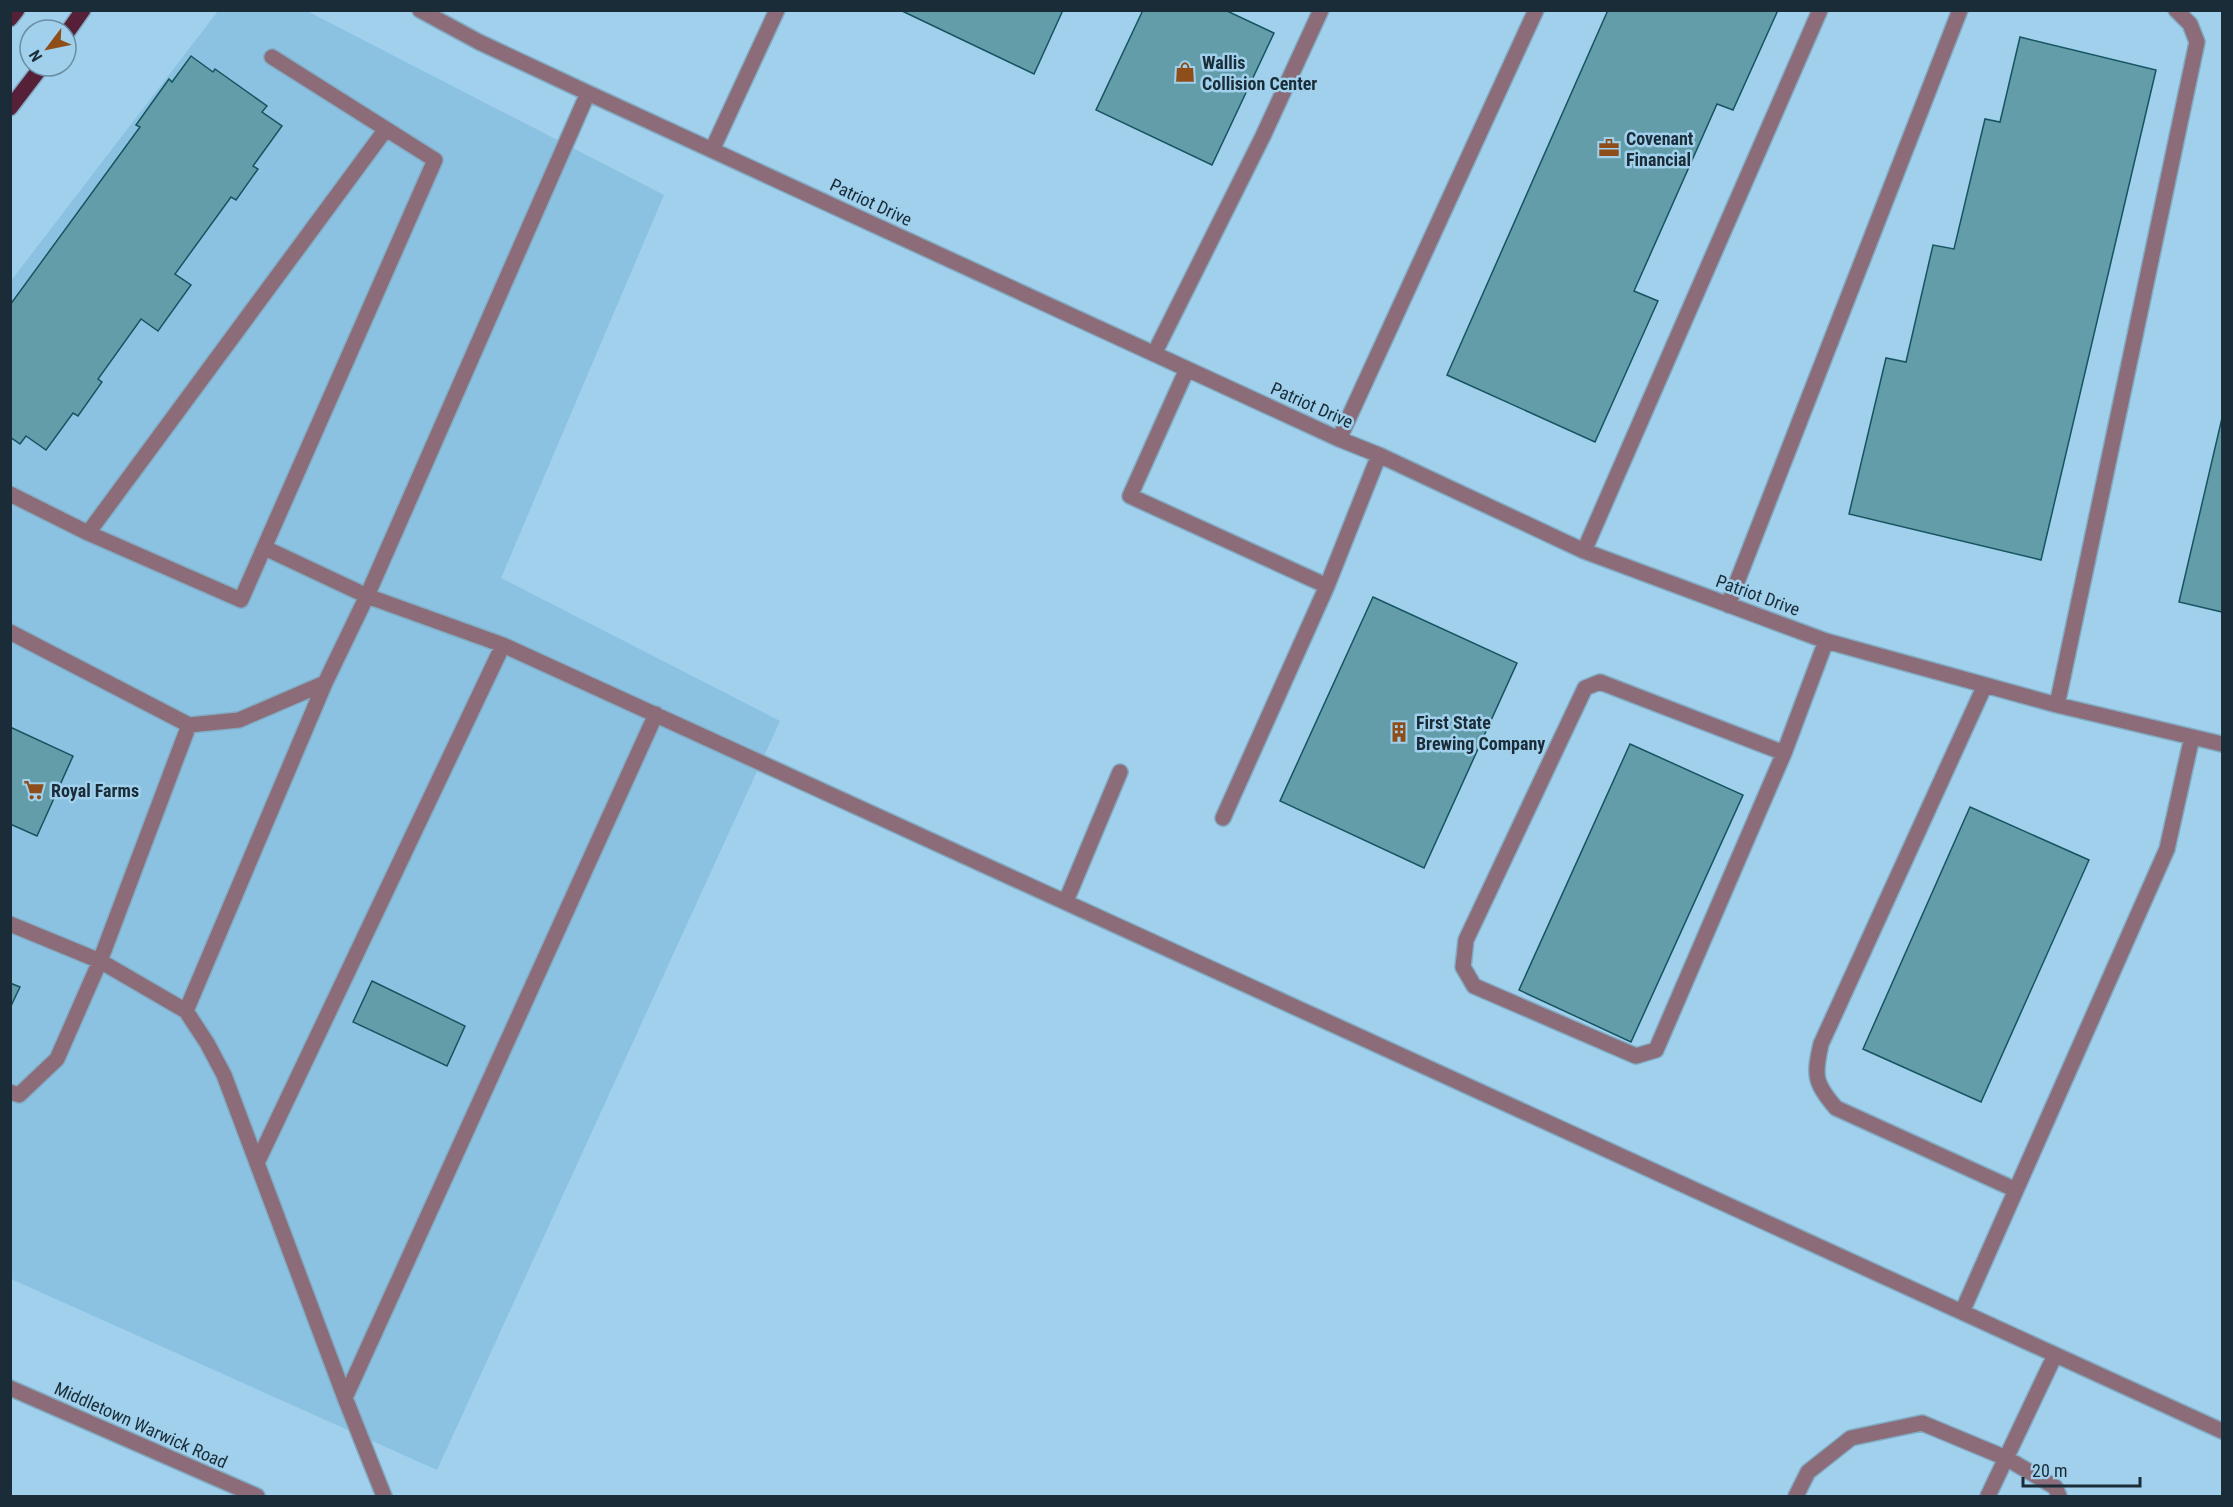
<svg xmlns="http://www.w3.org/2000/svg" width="2233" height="1507" viewBox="0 0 2233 1507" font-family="'Roboto Condensed',sans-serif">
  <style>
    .built { fill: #8bc2e1 }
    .building { fill: #639daa; stroke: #175461; stroke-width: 1.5 }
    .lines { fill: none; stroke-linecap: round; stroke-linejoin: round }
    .minor-casing { stroke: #82acc4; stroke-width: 18 }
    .major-casing { stroke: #82acc4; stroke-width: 18 }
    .minor { stroke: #8c6c78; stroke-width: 15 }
    .major { stroke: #552038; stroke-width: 15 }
    .labels { text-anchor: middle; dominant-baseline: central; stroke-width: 5; stroke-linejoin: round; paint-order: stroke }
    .poi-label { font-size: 18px; font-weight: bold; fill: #192c37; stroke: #a0d0ec; text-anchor: start }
    .street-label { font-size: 18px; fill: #192c37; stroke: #a0d0ec }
  </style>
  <rect width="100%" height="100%" fill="#a0d0ec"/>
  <!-- built -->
  <path class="built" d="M218,11H307L664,195L501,578L780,721L437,1470L11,1279L10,282Z"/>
  <!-- building -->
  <path class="building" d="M900,10H1063L1034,74Z
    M1143,10H1225L1274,33L1212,165L1096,110Z
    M1608,10H1778L1733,110L1717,104L1634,291L1658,301L1595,442L1447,375Z
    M2020,37L2156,70L2041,560L1849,514L1886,358L1906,362L1933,245L1954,249L1985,119L2000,122Z
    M191,56L213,72L215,69L267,106L262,112L282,126L253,166L258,169L236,200L231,197L175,274L191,285L158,331L141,319L98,379L102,382L78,416L73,413L46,450L26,436L20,444L10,437V305L140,127L136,125L169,79L172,82Z
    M2222,418V612L2179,602Z
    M1373,597L1517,663L1424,868L1280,801Z
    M10,727L73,756L37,836L10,824Z
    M1630,744L1743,795L1631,1042L1519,990Z
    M1970,807L2089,860L1981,1102L1863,1049Z
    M372,981L465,1026L447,1066L353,1022Z
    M10,983L20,987L10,1008Z"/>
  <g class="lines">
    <!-- minor casing -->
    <g class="minor-casing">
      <path id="minor" d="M420,10L479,42L588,93L1339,439L1379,455L1584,551L1826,641L2057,705L2222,744
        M712,150L777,10
        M1154,354L1263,136L1321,10
        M1187,369L1130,496L1327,586
        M1339,439L1536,10
        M10,494L88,533L241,600L435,160L272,57
        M88,533L386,129
        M265,548L367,596L503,645L2222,1431
        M1584,551L1820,10
        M1728,605L1960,10
        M10,632L189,725L239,720L325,683
        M1985,685L1821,1044C1814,1075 1814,1083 1836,1108L2016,1190
        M2057,705L2197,42L2190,24L2176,10
        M1784,753L1600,682L1585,688L1466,940L1463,967L1474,986L1636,1056L1656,1050L1784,753L1826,641
        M1223,818L1327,586L1379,455
        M1066,901L1120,772
        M10,924L100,961L186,1011L207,1043L224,1075L345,1398L384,1496
        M186,1011L325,683L367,596L588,93
        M10,1092L19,1095L57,1059L100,961L189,725
        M257,1163L503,645
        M1962,1312L2167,849L2192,737
        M10,1388L257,1496
        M345,1398L656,714
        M1796,1496L1808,1472L1851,1438L1922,1423L2006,1458L2055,1487L2059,1496
        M1988,1496L2055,1355"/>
    </g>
    <!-- major casing -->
    <g class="major-casing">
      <path id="major" d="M10,19L17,10
        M66,34L83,10
        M10,108L42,66"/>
    </g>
    <!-- minor -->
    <use href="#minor" class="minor"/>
    <!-- major -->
    <use href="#major" class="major"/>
  </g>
  <!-- icons -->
  <defs>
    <g id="shop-bare" transform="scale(1.62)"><path d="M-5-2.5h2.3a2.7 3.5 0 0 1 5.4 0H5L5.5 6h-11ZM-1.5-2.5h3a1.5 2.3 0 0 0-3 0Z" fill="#8e4d19" stroke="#a0d0ec" stroke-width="2.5" paint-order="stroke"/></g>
    <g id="office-bare" transform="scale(1.62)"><path d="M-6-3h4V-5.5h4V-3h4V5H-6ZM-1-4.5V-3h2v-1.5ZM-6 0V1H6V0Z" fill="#8e4d19" stroke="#a0d0ec" stroke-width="2.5" paint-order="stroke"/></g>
    <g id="building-bare" transform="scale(1.62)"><path d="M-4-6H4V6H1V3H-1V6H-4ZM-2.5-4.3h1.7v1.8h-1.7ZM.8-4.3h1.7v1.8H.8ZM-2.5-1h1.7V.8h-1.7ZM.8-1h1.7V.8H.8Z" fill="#8e4d19" stroke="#a0d0ec" stroke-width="2.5" paint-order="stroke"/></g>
    <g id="supermarket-bare" transform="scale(1.62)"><path d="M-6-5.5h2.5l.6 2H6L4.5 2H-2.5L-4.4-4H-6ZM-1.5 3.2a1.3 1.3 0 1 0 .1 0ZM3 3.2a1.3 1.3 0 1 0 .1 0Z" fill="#8e4d19" stroke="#a0d0ec" stroke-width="2.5" paint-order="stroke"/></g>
  </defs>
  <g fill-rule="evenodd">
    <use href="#shop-bare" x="1185" y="72"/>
    <use href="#office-bare" x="1609" y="148"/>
    <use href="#building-bare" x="1399" y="732"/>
    <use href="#supermarket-bare" x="34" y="790"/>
  </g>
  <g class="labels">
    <!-- poi labels -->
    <g class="poi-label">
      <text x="1202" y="62">Wallis<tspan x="1202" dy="21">Collision Center</tspan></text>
      <text x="1626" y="138">Covenant<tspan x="1626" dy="21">Financial</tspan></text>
      <text x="1416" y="722">First State<tspan x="1416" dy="21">Brewing Company</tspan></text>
      <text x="51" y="790">Royal Farms</text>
    </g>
    <!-- street labels -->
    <g class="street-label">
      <text transform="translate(871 202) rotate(25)">Patriot Drive</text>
      <text transform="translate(1312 405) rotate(24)">Patriot Drive</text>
      <text transform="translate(1758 595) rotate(20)">Patriot Drive</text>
      <text transform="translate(141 1425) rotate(24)">Middletown Warwick Road</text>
    </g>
  </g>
  <!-- border -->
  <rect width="2233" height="1507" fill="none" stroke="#192c37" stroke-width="24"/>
  <!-- north arrow -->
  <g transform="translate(48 48) rotate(238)"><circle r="28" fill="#a0d0ec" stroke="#6a8ea4" stroke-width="1.5"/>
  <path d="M0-4.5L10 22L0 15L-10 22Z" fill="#8e4d19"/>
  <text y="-9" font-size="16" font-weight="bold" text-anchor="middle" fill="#192c37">N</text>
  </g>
  <!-- scale -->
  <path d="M2023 1477v9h117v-9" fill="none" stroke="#192c37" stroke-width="3"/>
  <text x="2032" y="1477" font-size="18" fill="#192c37" stroke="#a0d0ec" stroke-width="4.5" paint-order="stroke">20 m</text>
</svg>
